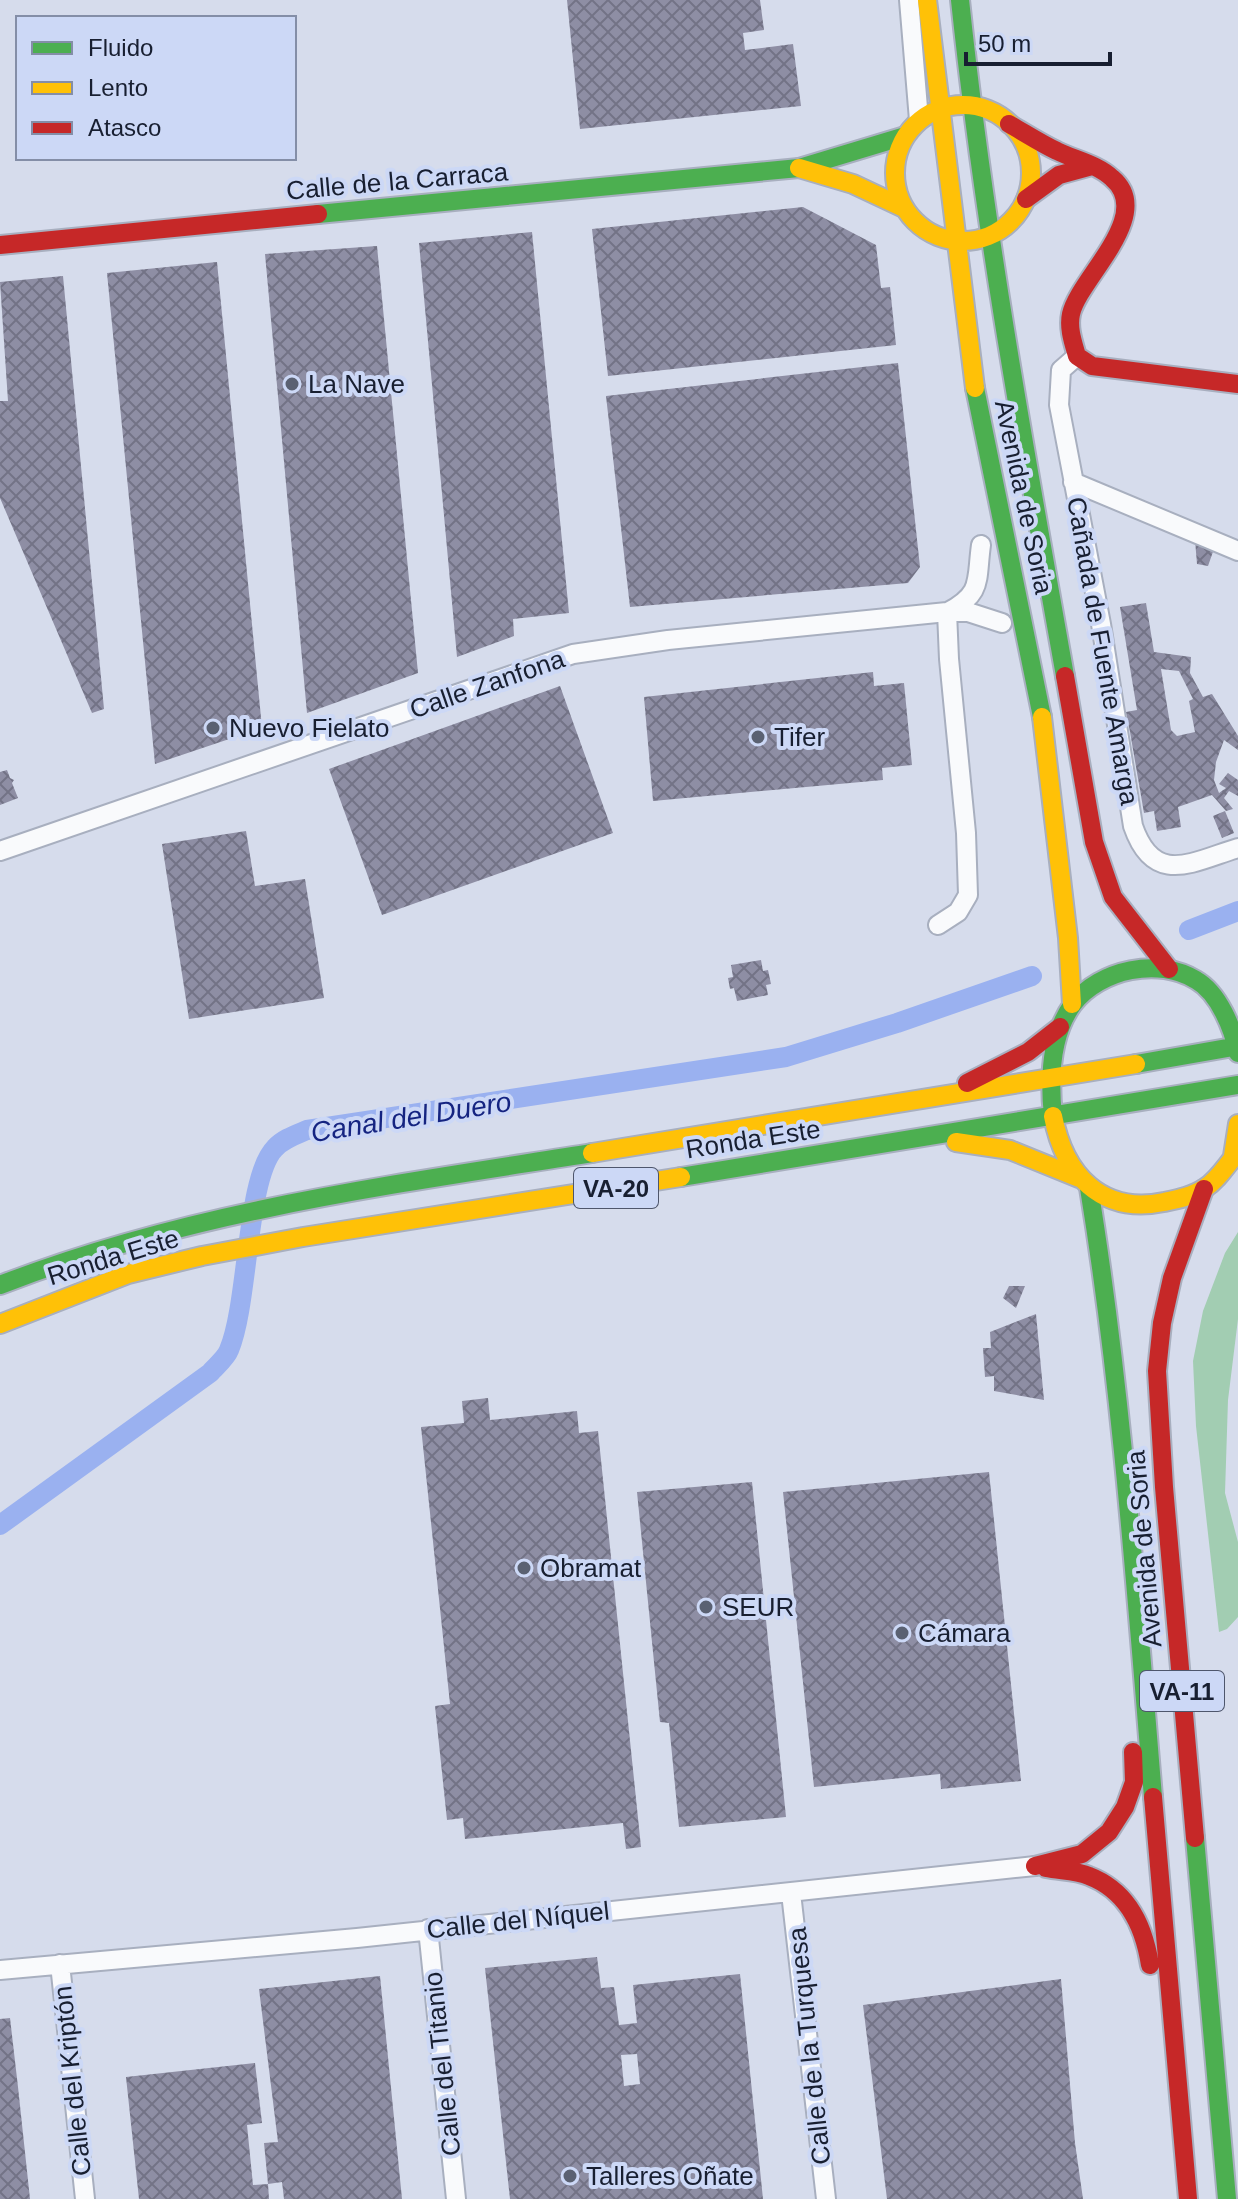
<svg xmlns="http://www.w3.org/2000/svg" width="1238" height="2199" viewBox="0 0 1238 2199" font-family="Arial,sans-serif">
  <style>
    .green { fill: #a2cdb2 }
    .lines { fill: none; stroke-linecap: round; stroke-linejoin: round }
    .canal { stroke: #9ab1f0; stroke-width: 20 }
    .building { fill: url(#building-cross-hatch); fill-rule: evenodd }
    .street-casing { stroke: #a8afbf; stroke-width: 22 }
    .fast-casing { stroke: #a8afbf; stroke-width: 22 }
    .slow-casing { stroke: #a8afbf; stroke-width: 22 }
    .jam-casing { stroke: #a8afbf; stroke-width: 22 }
    .street { stroke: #f9fafc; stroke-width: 18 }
    .fast { stroke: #4caf50; stroke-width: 18 }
    .slow { stroke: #ffc107; stroke-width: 18 }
    .jam { stroke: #c62828; stroke-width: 18 }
    .poi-dot { fill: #5a6172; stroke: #ccd8f6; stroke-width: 3 }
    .labels { text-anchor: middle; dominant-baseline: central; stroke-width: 8; stroke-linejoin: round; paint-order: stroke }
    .shield { fill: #ccd8f6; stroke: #4e566c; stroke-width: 2 }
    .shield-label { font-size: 24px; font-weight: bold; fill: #181f31 }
    .street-label { font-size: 26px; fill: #181f31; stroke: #ccd8f6 }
    .poi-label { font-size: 26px; fill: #181f31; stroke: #ccd8f6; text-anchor: start }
    .water-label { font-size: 28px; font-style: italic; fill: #152481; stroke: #ccd8f6 }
  </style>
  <defs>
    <pattern id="building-cross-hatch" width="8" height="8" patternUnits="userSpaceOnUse" patternTransform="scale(2)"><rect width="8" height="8" fill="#8e8ea4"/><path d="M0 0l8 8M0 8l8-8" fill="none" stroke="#737386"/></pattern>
  </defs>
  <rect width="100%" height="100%" fill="#d6dcec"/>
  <!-- green -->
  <path class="green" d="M1238,1232V1319L1228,1400L1225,1493L1238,1542V1617L1227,1629L1219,1632L1196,1426L1193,1361L1203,1311L1225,1253Z"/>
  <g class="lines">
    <!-- canal -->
    <path class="canal" d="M1189,930L1238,911
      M0,1525L210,1373C216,1366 226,1358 229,1350C249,1303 246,1177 275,1148C283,1139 295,1135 307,1130L786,1057L897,1023L1032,976"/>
  </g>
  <!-- building -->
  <path class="building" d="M567,0H760L764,30L743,33L745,50L793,44L801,106L580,129Z
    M803,207L876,245L881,288L890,287L896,345L608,376L592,229Z
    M532,232L569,613L513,619L514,636L457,657L419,243Z
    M377,246L418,673L307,713L265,254Z
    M217,262L262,728L155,764L107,273Z
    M63,276L104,709L92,713L0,498V401H8L0,282Z
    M898,363L920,567L908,583L630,607L606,396Z
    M1195,540L1215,546L1208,566L1197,564Z
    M1146,603L1154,652L1191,657L1190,673L1203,697L1212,694L1238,736V750L1224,740L1216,762L1214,780L1219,793L1226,788L1219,784L1228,773L1238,780V796L1229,791L1224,798L1233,809L1226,811L1212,795L1178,807L1181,827L1157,831L1154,811L1144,813L1130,732L1126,712L1137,710L1120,607ZM1161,669L1179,671L1193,699L1189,701L1195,732L1177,736L1171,730Z
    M873,672L874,686L904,683L912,765L882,768L883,780L653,801L644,697Z
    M560,686L613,833L382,915L329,769Z
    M7,770L10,778L14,780L12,783L18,798L0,805V772Z
    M1225,811L1234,833L1222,838L1213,816Z
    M246,831L255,886L305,879L324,998L189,1019L162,844Z
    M761,960L763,971L768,970L771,984L766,985L768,995L737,1001L734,988L730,989L728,978L733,977L731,965Z
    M1009,1286H1025L1016,1308L1003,1298Z
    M1036,1314L1044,1400L994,1391V1376L985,1377L983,1348H991L990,1332Z
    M488,1398L490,1420L577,1411L579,1433L598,1431L641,1847L626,1849L623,1823L465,1839L463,1818L447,1820L435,1706L450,1704L421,1427L464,1423L462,1401Z
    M989,1472L1021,1781L941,1789L940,1774L814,1787L783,1492Z
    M752,1482L786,1817L679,1827L669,1723L660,1722L637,1492Z
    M597,1957L601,1988L614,1987L619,2025L637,2023L633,1985L740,1974L763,2199H510L485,1968ZM637,2054L640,2084L624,2086L621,2055Z
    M380,1976L402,2199H284L282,2182L268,2184L264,2143L278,2142L259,1989Z
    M1061,1979L1075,2143L1083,2199H887L863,2005Z
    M10,2018L18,2087L30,2199H0V2019Z
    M255,2063L262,2123L247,2125L253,2185L268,2184L269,2199H139L126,2077Z"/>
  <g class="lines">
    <!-- street casing -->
    <g class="street-casing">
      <path id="street" d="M909,0L919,120
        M1077,356L1061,370L1059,405L1101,624L1133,826C1154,887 1192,862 1238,848
        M1073,482L1238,551
        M948,612C983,593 976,581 981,545
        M0,851L573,654L668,640L947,612H968L1002,623
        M938,925L958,912L968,895L966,833L949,659L947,612
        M791,1893L826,2199
        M428,1929L456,2199
        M60,1964L85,2199
        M0,1970L357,1938L1035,1866"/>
    </g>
    <!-- fast casing -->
    <g class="fast-casing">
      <path id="fast" d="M960,0C984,227 1025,451 1065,676
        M318,214L799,168L905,136
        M975,388L1042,717
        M1136,1064L1238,1046
        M1053,1116C1049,1078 1050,1035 1073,1004C1100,969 1159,957 1196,980C1219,993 1233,1029 1238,1053
        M681,1177L1238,1085
        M1089,1188C1122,1390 1136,1594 1153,1797
        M0,1285C190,1211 391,1185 592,1153
        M1195,1838L1227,2199"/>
    </g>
    <!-- slow casing -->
    <g class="slow-casing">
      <path id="slow" d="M927,0L975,388
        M895 173a68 68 0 1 1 136 0a68 68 0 1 1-136 0Z
        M799,168L853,184L904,208
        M1042,717L1068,938L1072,1004
        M1053,1116C1064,1174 1101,1215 1164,1202C1178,1199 1193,1196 1205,1188C1219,1179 1227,1164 1238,1152
        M956,1142L1010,1150L1079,1178
        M592,1153L1136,1064
        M1233,1156L1238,1124
        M0,1324L128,1274L202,1256L303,1237L681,1177"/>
    </g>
    <!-- jam casing -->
    <g class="jam-casing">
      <path id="jam" d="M1009,124C1025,133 1040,143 1057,151C1075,160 1097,164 1112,178C1156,215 1079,278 1071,314C1068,328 1073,342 1077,356L1092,366L1238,384
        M1026,199L1059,175L1092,166
        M0,245L318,214
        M1065,676L1094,842L1113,897L1169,969
        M967,1083L1028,1052L1060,1027
        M1153,1797L1188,2199
        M1195,1838L1164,1487L1157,1371L1162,1323L1172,1278L1204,1189
        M1035,1866L1082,1854L1109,1832L1125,1807L1134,1782L1133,1752
        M1046,1868C1060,1871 1076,1870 1089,1876C1128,1891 1144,1926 1150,1965"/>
    </g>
    <!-- street -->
    <use href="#street" class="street"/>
    <!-- fast -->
    <use href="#fast" class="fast"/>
    <!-- slow -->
    <use href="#slow" class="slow"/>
    <!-- jam -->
    <use href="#jam" class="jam"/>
  </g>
  <!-- markers -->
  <g class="poi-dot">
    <circle cx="292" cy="384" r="8"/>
    <circle cx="213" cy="728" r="8"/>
    <circle cx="758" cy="737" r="8"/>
    <circle cx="524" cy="1568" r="8"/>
    <circle cx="706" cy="1607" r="8"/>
    <circle cx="902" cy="1633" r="8"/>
    <circle cx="570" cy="2176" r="8"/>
  </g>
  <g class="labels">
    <!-- shield labels -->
    <g class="shield">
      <rect x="574" y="1168" width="84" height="40" rx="6"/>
      <rect x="1140" y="1671" width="84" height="40" rx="6"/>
    </g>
    <g class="shield-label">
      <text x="616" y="1188">VA-20</text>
      <text x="1182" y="1691">VA-11</text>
    </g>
    <!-- street labels -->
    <g class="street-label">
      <text transform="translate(397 181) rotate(-5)">Calle de la Carraca</text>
      <text transform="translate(1024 497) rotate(78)">Avenida de Soria</text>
      <text transform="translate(1103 651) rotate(80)">Cañada de Fuente Amarga</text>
      <text transform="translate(487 684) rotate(-19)">Calle Zanfona</text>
      <text transform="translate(753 1139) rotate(-9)">Ronda Este</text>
      <text transform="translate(113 1257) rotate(-17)">Ronda Este</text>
      <text transform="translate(1144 1549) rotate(-95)">Avenida de Soria</text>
      <text transform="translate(518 1920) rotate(-6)">Calle del Níquel</text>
      <text transform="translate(809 2046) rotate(-96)">Calle de la Turquesa</text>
      <text transform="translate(442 2064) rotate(-96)">Calle del Titanio</text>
      <text transform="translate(72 2081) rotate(-96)">Calle del Kriptón</text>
    </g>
    <!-- poi labels -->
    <g class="poi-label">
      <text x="308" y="384">La Nave</text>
      <text x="229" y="728">Nuevo Fielato</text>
      <text x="774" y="737">Tifer</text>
      <text x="540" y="1568">Obramat</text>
      <text x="722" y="1607">SEUR</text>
      <text x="918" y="1633">Cámara</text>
      <text x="586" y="2176">Talleres Oñate</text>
    </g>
    <!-- water labels -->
    <g class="water-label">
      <text transform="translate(411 1117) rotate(-9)">Canal del Duero</text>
    </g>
  </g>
  <!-- legend -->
  <rect x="16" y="16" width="280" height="144" fill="#ccd8f6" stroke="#848ea7" stroke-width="2"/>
  <rect x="32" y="42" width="40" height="12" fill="#4caf50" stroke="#848ea7" stroke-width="2"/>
  <text x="88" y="56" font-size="24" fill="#181f31">Fluido</text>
  <rect x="32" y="82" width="40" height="12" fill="#ffc107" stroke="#848ea7" stroke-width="2"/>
  <text x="88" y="96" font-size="24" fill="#181f31">Lento</text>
  <rect x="32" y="122" width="40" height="12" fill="#c62828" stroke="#848ea7" stroke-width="2"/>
  <text x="88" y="136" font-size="24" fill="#181f31">Atasco</text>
  <!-- scale -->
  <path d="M966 52v12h144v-12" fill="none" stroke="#181f31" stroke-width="4"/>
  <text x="978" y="52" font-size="24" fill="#181f31" stroke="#ccd8f6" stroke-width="6" paint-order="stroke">50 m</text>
</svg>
